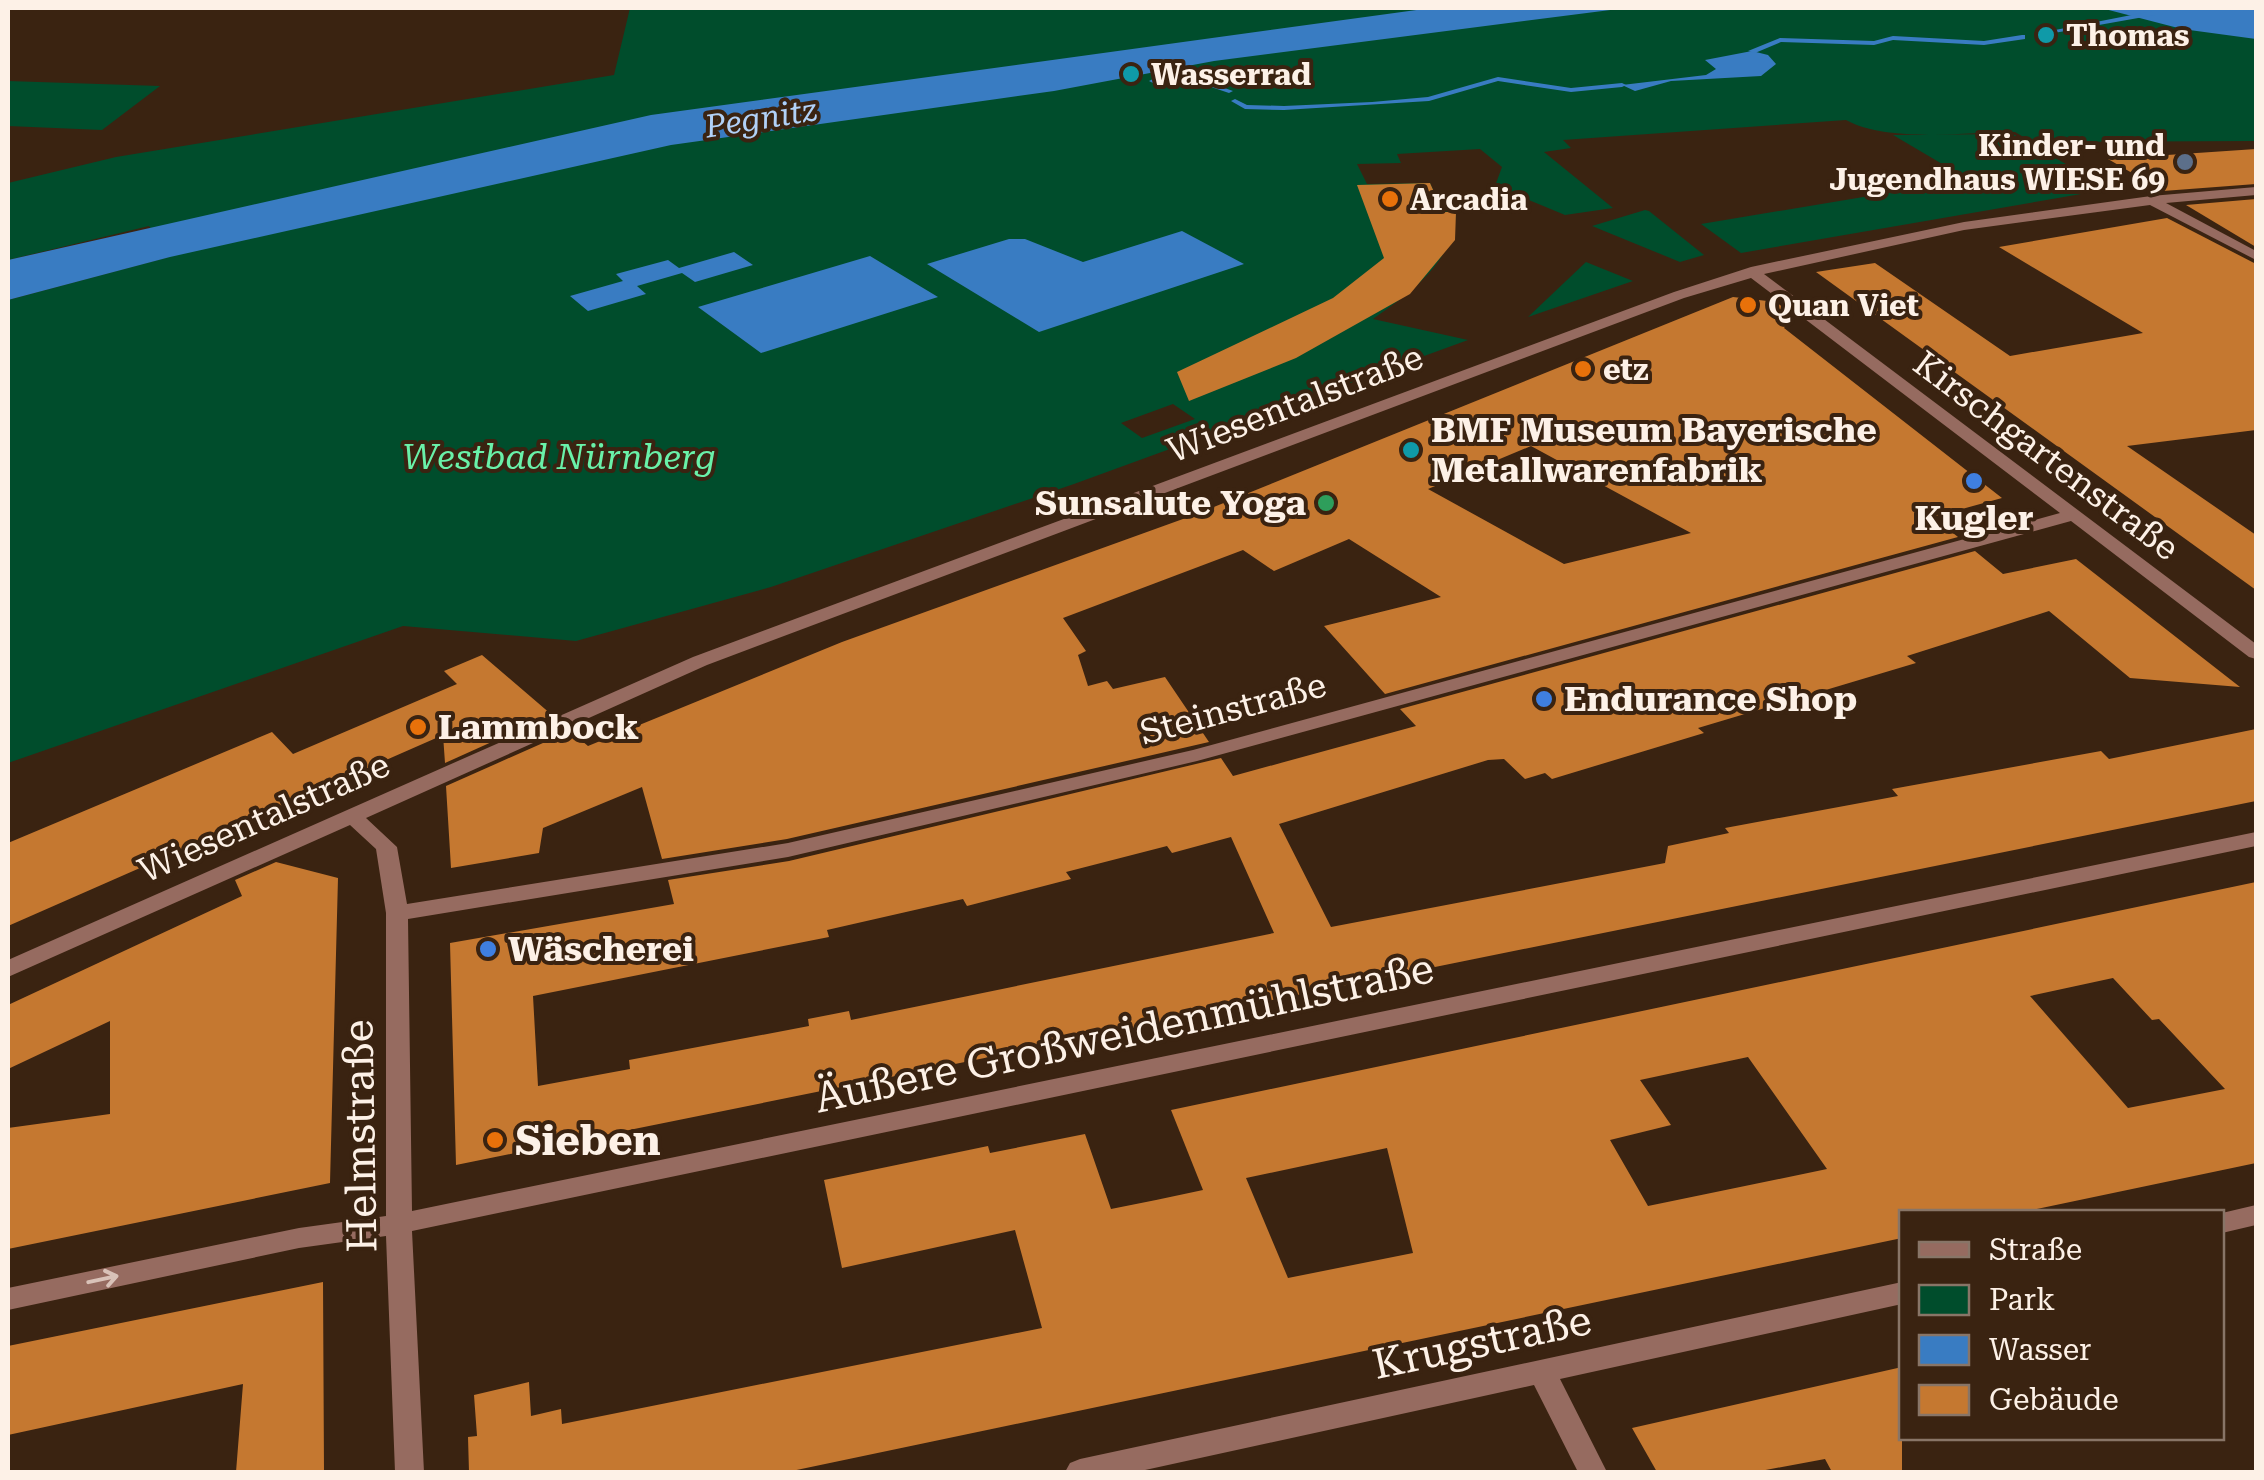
<svg xmlns="http://www.w3.org/2000/svg" width="2264" height="1480" viewBox="0 0 2264 1480" font-family="'Roboto Serif',serif">
  <style>
    .green { fill: #004d2c; fill-rule: evenodd }
    .water { fill: #397cc2 }
    .lines { fill: none; stroke-linecap: round; stroke-linejoin: round }
    .stream { fill: #397cc2; fill-rule: evenodd }
    .building { fill: #c57830; fill-rule: evenodd }
    .street { fill: #966b60; fill-rule: evenodd }
    .oneway { stroke: #d9c2b8 }
    .culture-dot { fill: #0f9aa8; stroke: #3a2311; stroke-width: 4 }
    .service-dot { fill: #5c6f8a; stroke: #3a2311; stroke-width: 4 }
    .food-dot { fill: #e8710a; stroke: #3a2311; stroke-width: 4 }
    .shop-dot { fill: #3f7fe0; stroke: #3a2311; stroke-width: 4 }
    .leisure-dot { fill: #2e9e5b; stroke: #3a2311; stroke-width: 4 }
    .labels { text-anchor: middle; dominant-baseline: central; stroke-width: 8; stroke-linejoin: round; paint-order: stroke }
    .far-poi-label { font-size: 30px; font-weight: bold; fill: #fdf1e7; stroke: #3a2311; text-anchor: start }
    .far-water-label { font-size: 32px; font-style: italic; fill: #b1d1f7; stroke: #3a2311 }
    .street-label { font-size: 35px; fill: #fdf1e7; stroke: #3a2311 }
    .poi-label { font-size: 35px; font-weight: bold; fill: #fdf1e7; stroke: #3a2311; text-anchor: start }
    .park-label { font-size: 35px; font-style: italic; fill: #69f1a9; stroke: #3a2311 }
    .near-street-label { font-size: 42px; fill: #fdf1e7; stroke: #3a2311 }
    .near-poi-label { font-size: 42px; font-weight: bold; fill: #fdf1e7; stroke: #3a2311; text-anchor: start }
  </style>
  <rect width="100%" height="100%" fill="#3a2311"/>
  <!-- green -->
  <path class="green" d="M630,8H2256V141L2032,142L2015,132C1966,132 1887,143 1846,120L1563,140L1571,148L1544,152L1613,208L1565,215L1495,186L1502,167L1480,149L1397,154L1401,163L1357,164L1367,184L1430,183L1443,211L1456,212C1453,263 1411,292 1373,319L1468,340L1074,484L771,587L576,641L403,626L8,763V300L169,257L149,226L8,260V183L116,157L614,75ZM1173,404L1195,419L1142,438L1121,423Z
    M8,81L160,86L102,130L8,126Z
    M2013,134L2110,189L1741,253L1701,224L1947,183L1930,172L1949,168L1893,135Z
    M1645,210L1649,211L1704,255L1680,262L1592,226Z
    M1586,262L1633,281L1528,317Z"/>
  <!-- water -->
  <path class="water" d="M1431,8H1626L1214,61L1054,91L671,145L170,257L8,300V260L651,115Z
    M2101,8H2256V39L2182,29Z
    M1752,51L1768,55L1776,64L1761,76L1671,81L1635,91L1622,85L1706,75L1716,69L1705,60Z
    M1182,231L1244,264L1039,332L927,264L1009,239H1025L1083,262Z
    M734,252L753,265L695,282L682,273L637,286L646,294L588,311L570,296L623,281L616,274L668,260L679,268Z
    M870,256L938,297L761,353L698,307Z"/>
  <g class="lines">
    <!-- stream -->
    <path class="stream" d="M2152,11H2155V15L2054,33L2050,31Z
      M2022,35H2025V39L1984,45L1893,40L1874,45L1781,42L1755,53L1748,51L1780,38L1874,41L1893,36L1984,41Z
      M1194,77L1233,91L1229,93L1193,81L1153,83L1149,81L1153,79Z
      M1498,77L1571,88L1622,83L1626,85L1622,87L1571,92L1498,81L1429,101L1284,110L1245,109L1231,101L1235,99L1247,105L1284,106L1372,102L1428,97Z"/>
  </g>
  <!-- building -->
  <path class="building" d="M2256,149V184L2163,191L2108,159Z
    M1430,183L1443,212H1456L1455,240L1410,294L1296,358L1189,401L1177,372L1333,298L1384,258L1357,185Z
    M2256,199V247L2186,205Z
    M2167,218L2256,264V430L2127,446L2256,535V590L1816,272L1875,263L2010,356L2143,333L1999,247Z
    M1733,297L1776,302L1793,315L1784,328L2002,498L1933,517L1958,537L1385,694L1324,626L1441,597L1349,539L1274,571L1243,550L1063,618L1086,651L1078,655L1088,686L1107,681L1113,689L1165,677L1209,742L787,839L662,859L642,787L543,828L539,853L451,868L446,786L570,731L588,746L842,642L1194,515ZM1531,446L1691,533L1564,564L1428,489Z
    M1975,551L2003,574L2076,559L2240,687L2130,678L2049,611L1907,656L1916,663L1698,728L1704,733L1552,779L1545,773L1525,779L1504,759L1488,760L1279,824L1331,927L1665,863L1668,846L1729,833L1725,828L1898,796L1892,789L2101,751L2109,759L2256,729V801L456,1165L450,943L674,904L668,880L789,861L1221,758L1233,776L1416,726L1400,709ZM1231,837L1274,933L851,1020L849,1011L808,1019L809,1026L629,1060L630,1069L538,1086L533,996L829,937L827,930L963,899L967,906L1071,879L1066,872L1167,846L1172,853Z
    M482,655L552,715L445,763L443,735L8,926V843L272,732L293,754L457,684L444,671Z
    M276,862L338,878L330,1183L8,1249V1128L110,1114V1021L8,1069V1005L242,896L235,880Z
    M2256,882V1163L2022,1212H1902V1238L787,1472H469L468,1437L477,1436L474,1395L529,1382L531,1416L561,1409L562,1424L1042,1328L1015,1230L842,1268L824,1180L988,1146L990,1153L1085,1134L1111,1209L1156,1200L1203,1190L1171,1110ZM2113,978L2152,1020L2159,1019L2225,1089L2128,1108L2030,996ZM1748,1057L1827,1169L1648,1206L1610,1140L1671,1125L1640,1080ZM1387,1148L1413,1253L1288,1278L1246,1178Z
    M323,1282L324,1472H236L243,1384L8,1435V1346Z
    M1902,1367V1472H1832L1825,1459L1755,1472H1657L1632,1428Z"/>
  <g class="lines">
    <!-- street -->
    <path class="street" d="M2256,187V195L2166,203L2256,251V260L2150,205L1964,230L1764,274L2256,644V659L2249,657L2071,521L1197,761L788,857L408,919L412,1211L2256,832V846L412,1231L424,1472H395L386,1236L299,1248L8,1310V1288L299,1228L386,1216V913L376,849L350,825L8,977V960L693,657L1674,292L1751,267L1964,222L2151,196ZM1751,278L2060,513L1193,750L788,843L407,904L397,847L366,818L707,665L1684,298Z
      M2256,1205V1225L2222,1233V1213Z
      M1902,1282V1304L1560,1379L1607,1472H1578L1534,1385L1136,1472H1065L1070,1463L1080,1459Z"/>
  </g>
  <!-- one-way arrows -->
  <defs><path id="oneway-shaft" d="M-6 0H5M1.5-3L5.5 0L1.5 3" fill="none" stroke-width="1.6" stroke-linecap="round" stroke-linejoin="round" transform="scale(2.5)"/></defs>
  <use class="oneway" href="#oneway-shaft" transform="translate(103 1279) rotate(-12)"/>
  <!-- markers -->
  <g class="culture-dot">
    <circle cx="2046" cy="35" r="10"/>
    <circle cx="1131" cy="74" r="10"/>
    <circle cx="1411" cy="450" r="10"/>
  </g>
  <circle class="service-dot" cx="2185" cy="162" r="10"/>
  <g class="food-dot">
    <circle cx="1390" cy="199" r="10"/>
    <circle cx="1748" cy="305" r="10"/>
    <circle cx="1583" cy="369" r="10"/>
    <circle cx="418" cy="727" r="10"/>
    <circle cx="495" cy="1140" r="10"/>
  </g>
  <g class="shop-dot">
    <circle cx="1974" cy="481" r="10"/>
    <circle cx="1544" cy="699" r="10"/>
    <circle cx="488" cy="949" r="10"/>
  </g>
  <circle class="leisure-dot" cx="1326" cy="503" r="10"/>
  <g class="labels">
    <!-- far-poi labels -->
    <g class="far-poi-label">
      <text x="2066" y="35">Thomas</text>
      <text x="1151" y="74">Wasserrad</text>
      <text x="2165" y="145" text-anchor="end">Kinder- und<tspan x="2165" dy="34">Jugendhaus WIESE 69</tspan></text>
      <text x="1410" y="199">Arcadia</text>
      <text x="1768" y="305">Quan Viet</text>
      <text x="1603" y="369">etz</text>
    </g>
    <!-- far-water labels -->
    <g class="far-water-label">
      <text transform="translate(761 118) rotate(-9)">Pegnitz</text>
    </g>
    <!-- street labels -->
    <g class="street-label">
      <text transform="translate(1295 404) rotate(-21)">Wiesentalstraße</text>
      <text transform="translate(2046 456) rotate(37)">Kirschgartenstraße</text>
      <text transform="translate(1233 709) rotate(-15)">Steinstraße</text>
      <text transform="translate(264 818) rotate(-24)">Wiesentalstraße</text>
    </g>
    <!-- poi labels -->
    <g class="poi-label">
      <text x="1431" y="430">BMF Museum Bayerische<tspan x="1431" dy="40">Metallwarenfabrik</tspan></text>
      <text x="1306" y="503" text-anchor="end">Sunsalute Yoga</text>
      <text x="1974" y="518" text-anchor="middle">Kugler</text>
      <text x="1564" y="699">Endurance Shop</text>
      <text x="438" y="727">Lammbock</text>
      <text x="508" y="949">Wäscherei</text>
    </g>
    <!-- park labels -->
    <g class="park-label">
      <text x="559" y="457">Westbad Nürnberg</text>
    </g>
    <!-- near-street labels -->
    <g class="near-street-label">
      <text transform="translate(1124 1033) rotate(-12)">Äußere Großweidenmühlstraße</text>
      <text transform="translate(360 1136) rotate(-91)">Helmstraße</text>
      <text transform="translate(1482 1342) rotate(-12)">Krugstraße</text>
    </g>
    <!-- near-poi labels -->
    <g class="near-poi-label">
      <text x="515" y="1140">Sieben</text>
    </g>
  </g>
  <!-- border -->
  <rect width="2264" height="1480" fill="none" stroke="#fdf1e7" stroke-width="20"/>
  <!-- legend -->
  <rect x="1899" y="1210" width="325" height="230" fill="#3a2311" stroke="#887567" stroke-width="2.5"/>
  <rect x="1919" y="1242" width="50" height="15" fill="#966b60" stroke="#887567" stroke-width="2.5"/>
  <text x="1989" y="1260" font-size="30" fill="#fdf1e7">Straße</text>
  <rect x="1919" y="1285" width="50" height="30" fill="#004d2c" stroke="#887567" stroke-width="2.5"/>
  <text x="1989" y="1310" font-size="30" fill="#fdf1e7">Park</text>
  <rect x="1919" y="1335" width="50" height="30" fill="#397cc2" stroke="#887567" stroke-width="2.5"/>
  <text x="1989" y="1360" font-size="30" fill="#fdf1e7">Wasser</text>
  <rect x="1919" y="1385" width="50" height="30" fill="#c57830" stroke="#887567" stroke-width="2.5"/>
  <text x="1989" y="1410" font-size="30" fill="#fdf1e7">Gebäude</text>
</svg>
